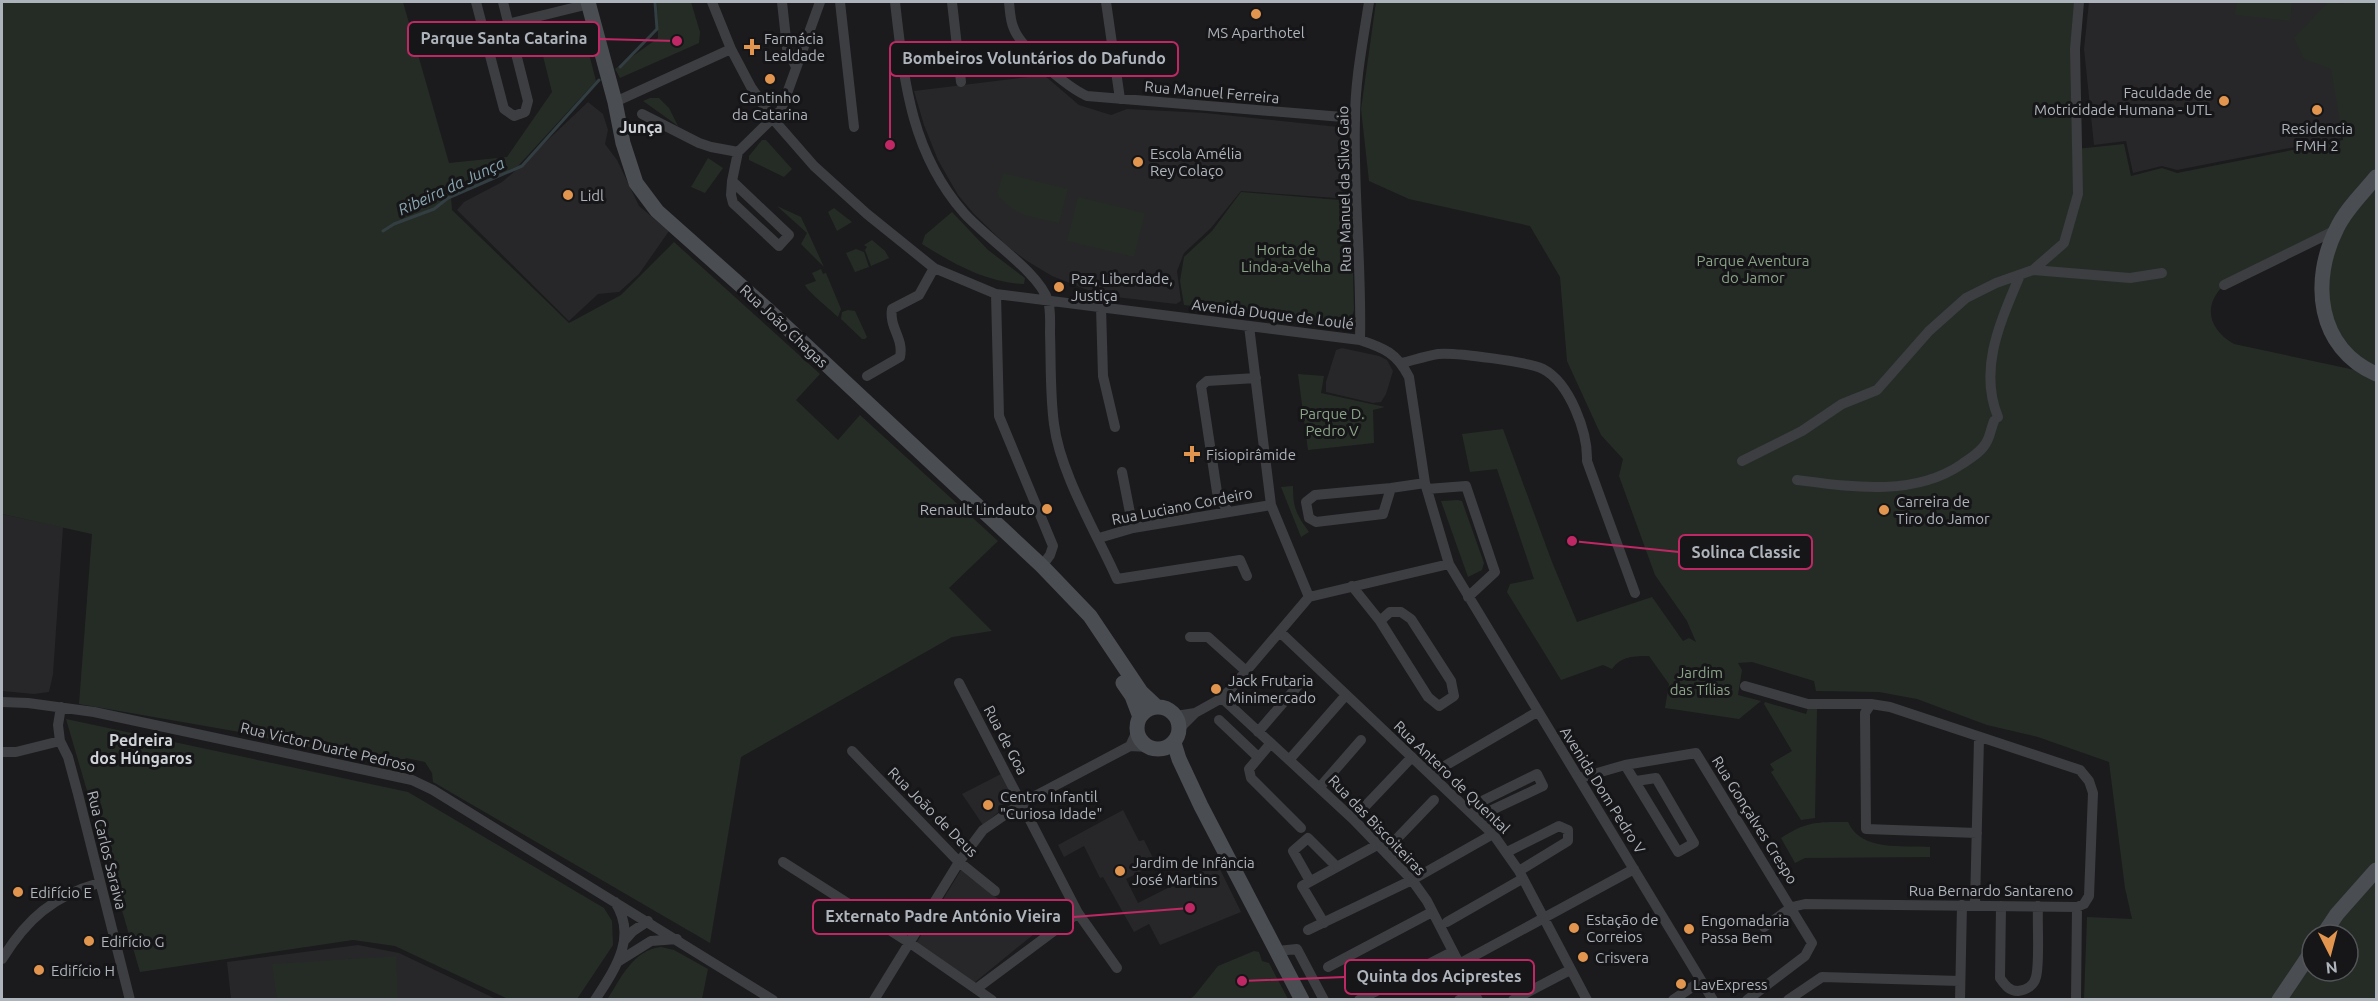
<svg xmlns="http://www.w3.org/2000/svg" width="2378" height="1001" viewBox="0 0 2378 1001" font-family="Ubuntu,sans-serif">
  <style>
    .built { fill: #272729 }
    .green { fill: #252c25; fill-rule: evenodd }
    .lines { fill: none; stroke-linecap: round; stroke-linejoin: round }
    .stream { stroke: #333e42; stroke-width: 3 }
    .street { stroke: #3c3e41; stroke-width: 10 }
    .secondary { stroke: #4a4d51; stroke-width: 15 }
    .poi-dot { fill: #e1954e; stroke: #161618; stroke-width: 2 }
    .labels { text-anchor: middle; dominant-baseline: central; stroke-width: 6; stroke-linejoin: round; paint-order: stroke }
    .poi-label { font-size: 15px; fill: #aeb4bb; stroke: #161618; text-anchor: start }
    .street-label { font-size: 15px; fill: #aeb4bb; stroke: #161618 }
    .park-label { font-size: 15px; fill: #8ba488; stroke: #161618 }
    .neighbourhood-label { font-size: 16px; font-weight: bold; fill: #cfd3d7; stroke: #161618 }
    .water-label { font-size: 16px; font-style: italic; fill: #89a6b2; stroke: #161618 }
    .leader { fill: none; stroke: #c02865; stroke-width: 2 }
    .callout-dot { fill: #c02865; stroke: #161618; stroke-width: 2 }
    .callout { fill: #161618; stroke: #c02865; stroke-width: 2 }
    .callout-label { font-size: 16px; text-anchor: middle; font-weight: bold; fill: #aeb4bb }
  </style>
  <rect width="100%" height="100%" fill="#1b1b1d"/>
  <!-- built -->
  <path class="built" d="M2089,2H2376V65L2341,138L2177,170L2162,166L2133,173L2126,141L2094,145L2084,49Z
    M1044,75L1079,105L1111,115L1127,109L1205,113L1338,127L1347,136L1350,199L1241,191L1211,228L1184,253L1177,271L1181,301L1176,304L1107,296L1085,289L1052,276L1027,261L1007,246L974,214L958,195L938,160L924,125L914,91Z
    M588,102L603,114L608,130L605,144L617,160L639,206L669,231L639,274L619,292L598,294L569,321L457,210L464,202L502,182L514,172Z
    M1342,348L1379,356L1387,360L1393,371L1386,394L1381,402L1373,403L1326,392V382L1336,350Z
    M2,514L63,527L53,674L49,692L34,694L2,691Z
    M1001,774L1014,799L983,825L962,794Z
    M1123,810L1139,841L1144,840L1156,864L1126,879L1138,903L1217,863L1241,912L1160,945L1149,924L1134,932L1103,877L1100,878L1084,846L1064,857L1058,845Z
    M961,870L1023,918L1034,934L974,983L917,942Z
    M358,945L399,953L496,999H231L227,962Z"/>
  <!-- green -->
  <path class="green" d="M2,2H403L449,163L507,157L552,92L541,48L585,38L596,81L518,166L451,197L452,210L569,323L621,295L674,242L820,374L796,400L838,440L860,415L998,541L949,588L992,631L952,637L741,757L710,943L433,782L432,773L425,762L406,758L399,766L234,731L79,704L92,534L2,514Z
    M657,2H691L700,32L699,43L620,78L615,69L658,38Z
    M1376,2H2074L2076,149L2124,144L2131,176L2162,168L2177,173L2343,140L2331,69L2304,59L2294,38L2328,2L2344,4L2345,2H2376V999H2084L2087,917L2132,919L2125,888L2109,762L2038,737L1987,725L1917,699L1879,692L1816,691L1814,681L1752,662L1738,663L1742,670L1738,695L1761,701L1739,719L1665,708L1669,684L1649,656C1634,656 1621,656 1612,669L1603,665L1561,680L1507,592L1510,584L1534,579L1497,469L1470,472L1462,434L1503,429L1552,562L1577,622L1652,597L1683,641L1689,638L1696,642L1687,621L1655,575L1619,476L1623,459L1601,435L1567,361L1560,277L1530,226L1409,199L1369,181L1361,109ZM2335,231L2323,306L2353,360L2355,370L2234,344C2209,330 2202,306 2224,285ZM2312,935H2348V971H2312Z
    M2237,2H2292L2290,21L2235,15Z
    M650,98H659L669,108L678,126L643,101Z
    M762,140H766L792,169L784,177L749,160V156Z
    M708,158L723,168L705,193L691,187Z
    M1003,173L1068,189L1059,223C1030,216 1017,218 997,194Z
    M1241,192L1351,201L1354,310L1351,319L1341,328L1333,325L1184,305L1180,281L1184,257L1212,231Z
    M1078,197L1145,213L1134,257L1067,241Z
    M777,206L801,217L824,267L801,244L807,233Z
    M834,208L852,222L837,231L828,212Z
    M952,212L988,250L1025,278L1024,284C987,283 952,263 922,244L925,235Z
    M872,240L885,251L889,258L871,266L865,250L867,247L864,245Z
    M856,249L864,252L869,267L855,272L846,253Z
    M821,269L823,274L826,273L841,309L838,317C832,311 807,291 805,285L816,281L812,273Z
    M848,310L855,311L867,337L865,339H862L841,319L842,312Z
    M1298,374L1324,376L1321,393L1385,407L1373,410L1374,443L1308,450Z
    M1293,486C1293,508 1296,514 1309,532L1301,537L1281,487Z
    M1458,500L1462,501L1484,563L1482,570L1468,577L1441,501Z
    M1765,702L1806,714L1808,708L1817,709L1815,818L1801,820L1771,772L1774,770L1770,764L1792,751L1764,704Z
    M66,719L408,792L604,908L612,921L613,945L577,999H508L395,946L353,940L140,972Z
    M1848,822C1861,852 1903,845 1930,847V857L1805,858L1795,863L1781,838C1807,821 1818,822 1848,822Z
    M661,947L674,950L708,969L702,999L607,1000C621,978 633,950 661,947Z
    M1254,951L1259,952L1262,961L1269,963L1288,999H1189L1194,996L1218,966Z
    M396,956L398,999H277L272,964Z"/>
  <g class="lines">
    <!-- stream -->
    <path class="stream" d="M620,67L657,29L655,2
      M383,231L394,224L434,209L448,198L522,166L599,80"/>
    <!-- street -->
    <path class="street" d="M476,2L504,109L514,116L525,112L528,101L503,2
      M712,2L731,49L751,87L773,119L814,166L867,214L934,268L996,294L1360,340C1384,348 1397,353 1409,377L1425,483L1449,564L1713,1000
      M782,2L787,48L796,67
      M840,2L854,127
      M895,2C904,80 910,151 964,213C986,238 1040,273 1048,301C1051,310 1050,323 1050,333C1051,363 1050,394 1054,424C1060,473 1096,532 1117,579L1240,560L1247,576
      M952,2L961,82
      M1009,2C1010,11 1010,21 1014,29C1022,49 1067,87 1087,96L1355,118
      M1106,2L1120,99
      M483,30L589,4
      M615,102L731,49
      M642,114L699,143L711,147L738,152L781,110L820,2
      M732,181L731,195L733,203L779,246L789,235L732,181L738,152
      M2033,270L2064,243L2078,194L2075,49L2079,2
      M2224,285L2336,230
      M996,294L999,416L1053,546L1050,555L1042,566
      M1101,307L1103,376L1115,427
      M1249,326L1271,505L1309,597
      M1360,340C1362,266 1353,193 1355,120C1355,80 1363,41 1369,2
      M1402,363C1414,360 1426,356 1438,354C1454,352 1529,362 1543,369C1570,383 1588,433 1587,461L1635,593
      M867,376L900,357C904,338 889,328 892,309L919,295L934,268
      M1998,417C1978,368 2001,321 2020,275
      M1742,461L1802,431L1842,404L1877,390L1929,331L1966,298L1996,283L2033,270L2130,278L2162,273
      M1122,472L1133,528
      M1797,480C1851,487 1914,497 1962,464C1971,458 1981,452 1986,443C1990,437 1991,428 1994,421
      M1391,488L1383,514L1316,522L1309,518L1306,502L1315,495L1391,488L1425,483
      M1427,489L1466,486L1495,572L1468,597
      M1228,512L1217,492L1201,386L1207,381L1256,378
      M1099,538L1133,528L1271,505
      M1352,586L1380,621L1428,697L1439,706L1454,696L1451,681L1411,619L1401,612H1390L1380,621
      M1281,633L1493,834L1519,871L1587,1000
      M1190,637H1208L1246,671
      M959,683L1078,913L1117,968
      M1745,686L1808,704H1871L1890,707L2080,770L2089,781L2093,793L2089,896L2084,904L2077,907L1805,904L1792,907L1764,927
      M1222,698L1353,819L1412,880L1427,901L1478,1000
      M2,702L28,703L94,712L412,780L433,790L773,1000
      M1871,704L1865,713L1866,829L1977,833
      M61,707L58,725L60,741L68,757L78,794L130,1000
      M1176,716L1195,713
      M1219,720L1258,757
      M1179,729L1195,713L1222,698L1230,690L1309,597L1449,564
      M1258,732L1302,681
      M1271,743L1249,769L1251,778L1301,828
      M1130,746L1137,731
      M852,751L959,862L995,891
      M2,752H16L60,741
      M1289,760L1346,695
      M1625,765L1678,852L1694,843L1656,778L1636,781
      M1431,774L1537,712
      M1580,778L1625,765L1696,753L1812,943L1805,956L1747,1000
      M1320,787L1361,740
      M1468,808L1537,774L1543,786L1477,817
      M1353,819L1411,758
      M1385,851L1434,800
      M1507,852L1559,826L1568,830V841L1519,871
      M783,862L910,943L992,1000
      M1310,881L1293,851L1308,838L1337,867
      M1975,905L1979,738
      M2001,906L2000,978C2005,985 2009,991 2018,991C2026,990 2034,986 2036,977C2040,962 2037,924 2038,906
      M1447,922L1522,879
      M1324,923L1302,886L1379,844
      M1308,930L1412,880L1493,834
      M625,940L633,931L648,921
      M1277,951L1297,949L1324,1000
      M2,959C27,919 53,896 99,883
      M619,961L651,941L677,939
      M1459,964L1634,869
      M1328,967L1432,912
      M976,989L1078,913
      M595,1000C615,969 638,937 615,902
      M874,1000L959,862L983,830L1022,803L1130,746L1148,747
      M1359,1000L1452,952
      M1459,1000L1473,993
      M1513,1000L1570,970
      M1673,1000L1701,981
      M1788,1000L1822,977L1960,981
      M1960,1000L1962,905
      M2076,1000L2077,907"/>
    <!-- secondary -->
    <path class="secondary" d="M588,2L615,102L623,143L636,183L657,211L767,309L1042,566L1090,616L1141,692L1157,707
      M2376,177C2363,193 2346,209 2337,228C2310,281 2317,348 2376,374
      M1123,683L1132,696L1140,717
      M1137 728a21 21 0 1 1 42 0a21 21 0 1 1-42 0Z
      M1174,743L1179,759L1201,806L1302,1000
      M2323,935L2337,914L2376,870
      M2279,1000L2312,951"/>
  </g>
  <!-- markers -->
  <g class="poi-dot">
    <circle cx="1256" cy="14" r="6"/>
    <path d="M749 38h6v6h6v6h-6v6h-6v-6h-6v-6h6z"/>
    <circle cx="770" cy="79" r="6"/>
    <circle cx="2224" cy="101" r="6"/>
    <circle cx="2317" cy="110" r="6"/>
    <circle cx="1138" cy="162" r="6"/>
    <circle cx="568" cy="195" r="6"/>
    <circle cx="1059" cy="287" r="6"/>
    <path d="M1189 445h6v6h6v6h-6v6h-6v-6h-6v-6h6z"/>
    <circle cx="1047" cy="509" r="6"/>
    <circle cx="1884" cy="510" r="6"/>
    <circle cx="1216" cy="689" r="6"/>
    <circle cx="988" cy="805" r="6"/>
    <circle cx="1120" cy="871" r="6"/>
    <circle cx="18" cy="892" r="6"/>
    <circle cx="1574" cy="928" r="6"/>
    <circle cx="1689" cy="929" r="6"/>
    <circle cx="89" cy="941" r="6"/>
    <circle cx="1583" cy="957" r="6"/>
    <circle cx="39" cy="970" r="6"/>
    <circle cx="1681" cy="984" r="6"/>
  </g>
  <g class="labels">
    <!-- poi labels -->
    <g class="poi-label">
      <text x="1256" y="32" text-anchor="middle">MS Aparthotel</text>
      <text x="764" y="38">Farmácia<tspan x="764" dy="17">Lealdade</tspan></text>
      <text x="2212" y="92" text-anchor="end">Faculdade de<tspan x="2212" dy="17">Motricidade Humana - UTL</tspan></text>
      <text x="770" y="97" text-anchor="middle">Cantinho<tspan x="770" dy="17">da Catarina</tspan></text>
      <text x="2317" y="128" text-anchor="middle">Residencia<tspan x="2317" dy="17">FMH 2</tspan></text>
      <text x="1150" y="153">Escola Amélia<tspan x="1150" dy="17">Rey Colaço</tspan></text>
      <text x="580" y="195">Lidl</text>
      <text x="1071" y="278">Paz, Liberdade,<tspan x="1071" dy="17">Justiça</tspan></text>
      <text x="1206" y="454">Fisiopirâmide</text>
      <text x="1896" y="501">Carreira de<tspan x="1896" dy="17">Tiro do Jamor</tspan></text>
      <text x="1035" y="509" text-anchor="end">Renault Lindauto</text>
      <text x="1228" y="680">Jack Frutaria<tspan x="1228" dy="17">Minimercado</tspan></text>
      <text x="1000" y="796">Centro Infantil<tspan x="1000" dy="17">"Curiosa Idade"</tspan></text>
      <text x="1132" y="862">Jardim de Infância<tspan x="1132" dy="17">José Martins</tspan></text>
      <text x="30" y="892">Edifício E</text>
      <text x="1586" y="919">Estação de<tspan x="1586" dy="17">Correios</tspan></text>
      <text x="1701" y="920">Engomadaria<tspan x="1701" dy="17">Passa Bem</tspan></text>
      <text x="101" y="941">Edifício G</text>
      <text x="1595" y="957">Crisvera</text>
      <text x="51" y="970">Edifício H</text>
      <text x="1693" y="984">LavExpress</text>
    </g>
    <!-- street labels -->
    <g class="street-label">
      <text transform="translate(1212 92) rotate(5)">Rua Manuel Ferreira</text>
      <text transform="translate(1344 189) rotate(-91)">Rua Manuel da Silva Gaio</text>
      <text transform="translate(1273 314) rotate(7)">Avenida Duque de Loulé</text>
      <text transform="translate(784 326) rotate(43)">Rua João Chagas</text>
      <text transform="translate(1182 506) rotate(-11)">Rua Luciano Cordeiro</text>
      <text transform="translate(1006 740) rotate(62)">Rua de Goa</text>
      <text transform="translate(328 747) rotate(13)">Rua Victor Duarte Pedroso</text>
      <text transform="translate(1452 777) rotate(44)">Rua Antero de Quental</text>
      <text transform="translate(1603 790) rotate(58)">Avenida Dom Pedro V</text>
      <text transform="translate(933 812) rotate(45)">Rua João de Deus</text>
      <text transform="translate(1755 820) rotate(58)">Rua Gonçalves Crespo</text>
      <text transform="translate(1377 825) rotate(46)">Rua das Biscoiteiras</text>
      <text transform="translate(107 850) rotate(76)">Rua Carlos Saraiva</text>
      <text x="1991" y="890">Rua Bernardo Santareno</text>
    </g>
    <!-- park labels -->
    <g class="park-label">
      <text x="1286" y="249">Horta de<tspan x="1286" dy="17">Linda-a-Velha</tspan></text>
      <text x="1753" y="260">Parque Aventura<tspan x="1753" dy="17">do Jamor</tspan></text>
      <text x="1332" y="413">Parque D.<tspan x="1332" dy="17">Pedro V</tspan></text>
      <text x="1700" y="672">Jardim<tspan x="1700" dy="17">das Tílias</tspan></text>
    </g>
    <!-- neighbourhood labels -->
    <g class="neighbourhood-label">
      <text x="641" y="127">Junça</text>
      <text x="141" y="740">Pedreira<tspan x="141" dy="18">dos Húngaros</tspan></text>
    </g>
    <!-- water labels -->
    <g class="water-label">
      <text transform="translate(451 186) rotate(-25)">Ribeira da Junça</text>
    </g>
  </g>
  <!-- callouts -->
  <path class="leader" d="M677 41L599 39M890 145L890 59M1572 541L1679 552M1190 908L1073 917M1242 981L1345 977"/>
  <g class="callout-dot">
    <circle cx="677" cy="41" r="6"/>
    <circle cx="890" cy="145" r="6"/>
    <circle cx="1572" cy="541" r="6"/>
    <circle cx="1190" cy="908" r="6"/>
    <circle cx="1242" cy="981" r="6"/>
  </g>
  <g class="callout">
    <rect x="408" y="22" width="191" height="34" rx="6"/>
    <rect x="890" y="42" width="288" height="34" rx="6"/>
    <rect x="1679" y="535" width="133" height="34" rx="6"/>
    <rect x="813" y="900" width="260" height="34" rx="6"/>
    <rect x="1345" y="960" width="189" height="34" rx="6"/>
  </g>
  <g class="callout-label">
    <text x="504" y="44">Parque Santa Catarina</text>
    <text x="1034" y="64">Bombeiros Voluntários do Dafundo</text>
    <text x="1746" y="558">Solinca Classic</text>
    <text x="943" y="922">Externato Padre António Vieira</text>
    <text x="1439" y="982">Quinta dos Aciprestes</text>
  </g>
  <!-- border -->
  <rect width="2378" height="1001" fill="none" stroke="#aeb4bb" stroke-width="6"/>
  <!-- north arrow -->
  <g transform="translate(2330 953) rotate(174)"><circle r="28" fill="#161618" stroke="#535559" stroke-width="1.5"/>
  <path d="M0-4.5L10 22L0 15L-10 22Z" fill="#e1954e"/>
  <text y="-9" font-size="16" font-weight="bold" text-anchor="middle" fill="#aeb4bb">N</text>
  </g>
</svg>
